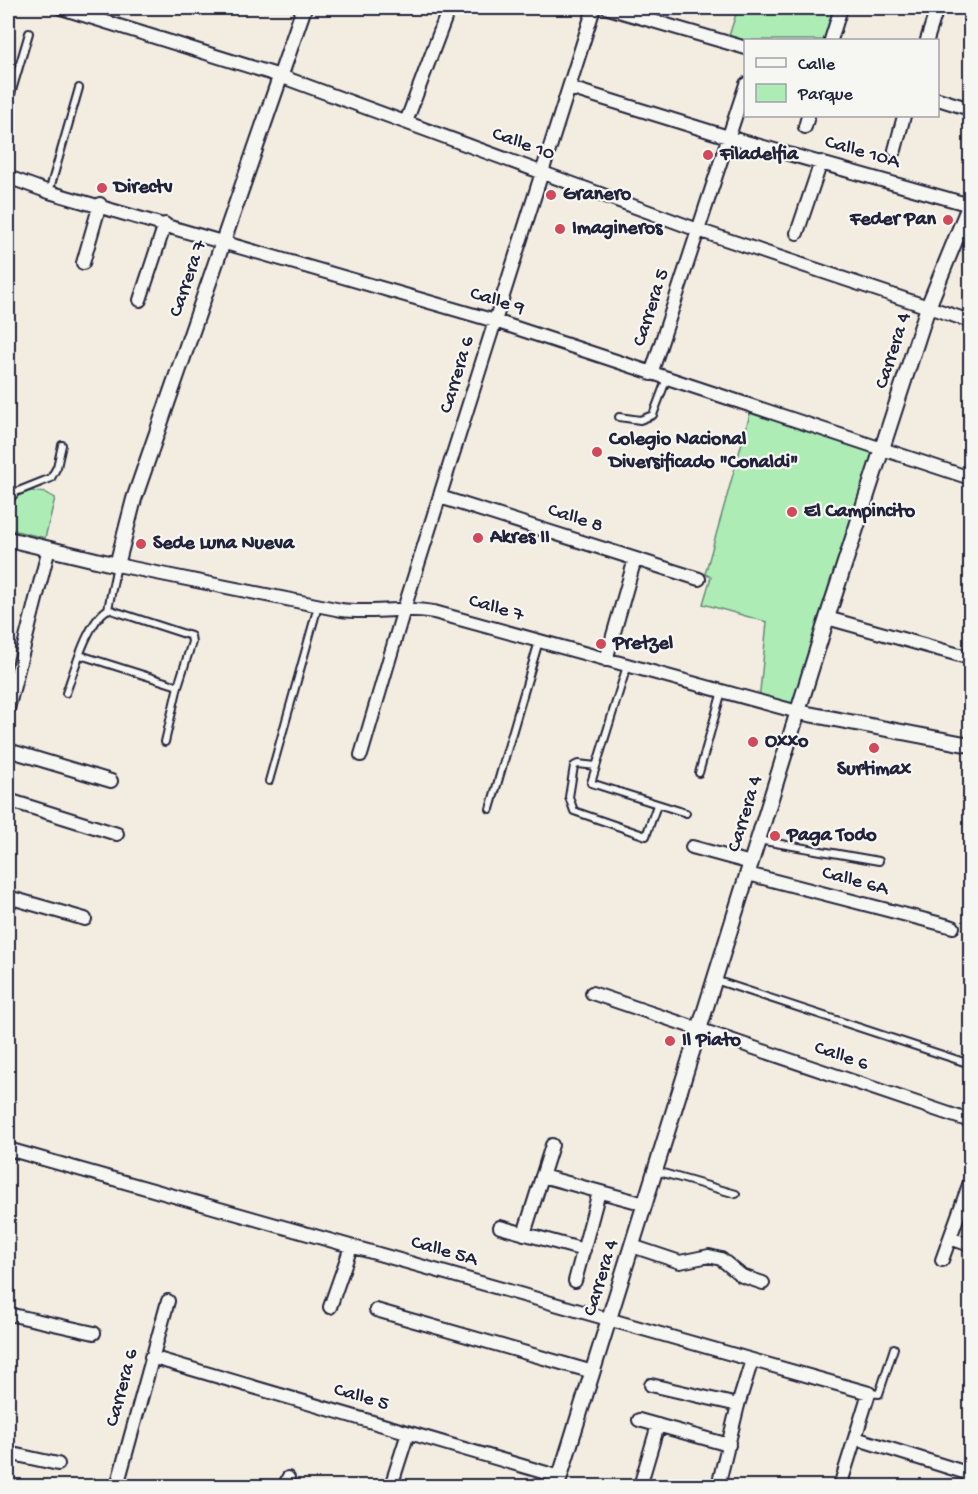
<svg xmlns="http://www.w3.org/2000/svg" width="978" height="1494" viewBox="0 0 978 1494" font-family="'Gochi Hand',sans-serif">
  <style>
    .green { fill: #adedb5; stroke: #688878; stroke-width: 1.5 }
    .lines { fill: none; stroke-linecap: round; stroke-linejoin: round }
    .service-casing { stroke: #22223b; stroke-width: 10 }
    .minor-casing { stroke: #22223b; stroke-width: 16 }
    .tertiary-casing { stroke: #22223b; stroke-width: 18 }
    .service { stroke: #f6f6f2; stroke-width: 6 }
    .minor { stroke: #f6f6f2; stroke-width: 12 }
    .tertiary { stroke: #f6f6f2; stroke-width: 14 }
    .poi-dot { fill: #d1495b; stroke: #f6f6f2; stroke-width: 2 }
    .labels { text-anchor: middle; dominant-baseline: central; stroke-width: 4.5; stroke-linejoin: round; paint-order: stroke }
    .street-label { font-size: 20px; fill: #22223b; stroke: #f6f6f2 }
    .poi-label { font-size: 20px; font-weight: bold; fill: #22223b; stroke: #f6f6f2; text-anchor: start }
  </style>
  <rect width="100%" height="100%" fill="#f3ede1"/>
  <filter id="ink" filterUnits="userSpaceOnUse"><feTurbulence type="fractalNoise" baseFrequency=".0167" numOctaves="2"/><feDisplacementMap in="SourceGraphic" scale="12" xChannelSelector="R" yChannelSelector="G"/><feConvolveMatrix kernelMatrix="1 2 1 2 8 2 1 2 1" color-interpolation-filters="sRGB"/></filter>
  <g filter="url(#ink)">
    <!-- green -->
    <path class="green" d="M738,8H841L831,40H746L745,48L727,42Z
      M752,407L882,450L798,712L759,701L767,622L703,604L711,577L705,574Z
      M31,491L46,493L55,498L45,538L8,529V518L16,496Z"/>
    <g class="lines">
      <!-- service casing -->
      <g class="service-casing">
        <path id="service" d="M8,104L29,33
          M49,192L79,88
          M619,417L640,420L653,415L667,378
          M8,501L16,492L51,478L57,467L62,445
          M108,609L117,565
          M627,666L591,783L686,813
          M66,693C75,669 87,622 108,609L191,636L192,642L178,686L80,655
          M165,742L178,686
          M596,766L578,764L574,766L569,797L574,811L646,836L657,805
          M699,773L722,691
          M269,781L318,606
          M490,809L539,641
          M758,840L879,861
          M715,980L970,1064
          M968,1102L970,1094
          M656,1171L736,1194
          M869,1393L879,1394L894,1348"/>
      </g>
      <!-- minor casing -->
      <g class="minor-casing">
        <path id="minor" d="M61,8L280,76L698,230L970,321
          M608,8L746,48
          M831,40L841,8
          M927,40L937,8
          M570,88L728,137L970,205
          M938,99L970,109
          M406,122L449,8
          M805,127L808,116
          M895,150L904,116
          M8,177L49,192L495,321L970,478
          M797,233L821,162
          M83,263L100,204
          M140,300L165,224
          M651,374L746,84
          M440,497L699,579
          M117,565L341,610C373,614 403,606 434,612L798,712
          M827,618L970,658
          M606,660L635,559
          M8,709L49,548
          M8,750L111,781
          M361,755L404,609L594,8
          M8,800L117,834
          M692,847L751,863
          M748,874L953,927
          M8,897L85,919
          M592,993L970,1121
          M8,1149L869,1393L840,1486
          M542,1176L645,1204
          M500,1227L584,1250
          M524,1234L552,1145
          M950,1238L970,1245
          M632,1246L680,1262L709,1256L721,1259L742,1276L763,1283
          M942,1260L970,1182
          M575,1281L599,1192
          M330,1307L351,1247
          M376,1310L593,1372
          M8,1314L94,1333
          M151,1357L560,1477
          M651,1385L738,1405
          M639,1420L729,1445
          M855,1438L970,1474
          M8,1453L58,1464
          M117,1486L168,1301
          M285,1486L288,1478
          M391,1486L408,1433
          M640,1486L658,1425
          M718,1486L738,1405L752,1360"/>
      </g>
      <!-- tertiary casing -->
      <g class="tertiary-casing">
        <path id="tertiary" d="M8,539L117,565L134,499L304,8
          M798,712L970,745
          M557,1486L827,618L928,307L970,204"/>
      </g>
      <!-- service -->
      <use href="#service" class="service"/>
      <!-- minor -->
      <use href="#minor" class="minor"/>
      <!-- tertiary -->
      <use href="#tertiary" class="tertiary"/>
    </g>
  </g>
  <!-- markers -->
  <g class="poi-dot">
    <circle cx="708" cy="155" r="6"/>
    <circle cx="102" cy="188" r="6"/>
    <circle cx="551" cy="195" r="6"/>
    <circle cx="948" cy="220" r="6"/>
    <circle cx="560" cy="229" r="6"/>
    <circle cx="597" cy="452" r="6"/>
    <circle cx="792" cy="512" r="6"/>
    <circle cx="478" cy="538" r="6"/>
    <circle cx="141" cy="544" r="6"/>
    <circle cx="601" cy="644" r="6"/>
    <circle cx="753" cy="742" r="6"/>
    <circle cx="874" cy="748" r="6"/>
    <circle cx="775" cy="836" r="6"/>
    <circle cx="670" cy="1041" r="6"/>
  </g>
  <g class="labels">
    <!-- street labels -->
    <g class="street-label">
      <text transform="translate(523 145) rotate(20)">Calle 10</text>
      <text transform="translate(862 153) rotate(16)">Calle 10A</text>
      <text transform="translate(189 279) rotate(-71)">Carrera 7</text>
      <text transform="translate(497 302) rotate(17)">Calle 9</text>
      <text transform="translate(652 308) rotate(-72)">Carrera 5</text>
      <text transform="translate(894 351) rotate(-72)">Carrera 4</text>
      <text transform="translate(458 375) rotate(-73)">Carrera 6</text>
      <text transform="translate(575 519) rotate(18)">Calle 8</text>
      <text transform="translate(496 609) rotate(16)">Calle 7</text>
      <text transform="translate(746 814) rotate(-73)">Carrera 4</text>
      <text transform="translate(855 882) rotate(15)">Calle 6A</text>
      <text transform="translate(841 1057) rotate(19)">Calle 6</text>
      <text transform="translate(444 1252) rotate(16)">Calle 5A</text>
      <text transform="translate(602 1278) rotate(-73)">Carrera 4</text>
      <text transform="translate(123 1388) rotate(-75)">Carrera 6</text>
      <text transform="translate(361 1398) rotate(16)">Calle 5</text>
    </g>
    <!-- poi labels -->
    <g class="poi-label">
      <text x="720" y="155">Filadelfia</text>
      <text x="114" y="188">Directv</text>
      <text x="563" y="195">Granero</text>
      <text x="936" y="220" text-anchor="end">Feder Pan</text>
      <text x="572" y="229">Imagineros</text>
      <text x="609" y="440">Colegio Nacional<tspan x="609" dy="23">Diversificado "Conaldi"</tspan></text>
      <text x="804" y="512">El Campincito</text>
      <text x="490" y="538">Akres II</text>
      <text x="153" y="544">Sede Luna Nueva</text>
      <text x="613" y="644">Pretzel</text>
      <text x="765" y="742">Oxxo</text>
      <text x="874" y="770" text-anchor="middle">Surtimax</text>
      <text x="787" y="836">Paga Todo</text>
      <text x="682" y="1041">Il Piato</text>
    </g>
  </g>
  <!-- margin -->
  <rect width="978" height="1494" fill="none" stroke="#f6f6f2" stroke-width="30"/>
  <rect x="15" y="15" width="948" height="1464" fill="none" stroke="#22223b" stroke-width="2" filter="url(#ink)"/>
  <!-- legend -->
  <rect x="744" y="39" width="195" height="78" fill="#f6f6f2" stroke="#a1a1a9" stroke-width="1.5"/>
  <rect x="756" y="58" width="30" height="9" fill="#f6f6f2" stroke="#a1a1a9" stroke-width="1.5"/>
  <text x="798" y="69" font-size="18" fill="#22223b">Calle</text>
  <rect x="756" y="84" width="30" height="18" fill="#adedb5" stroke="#a1a1a9" stroke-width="1.5"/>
  <text x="798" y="99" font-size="18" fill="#22223b">Parque</text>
</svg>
